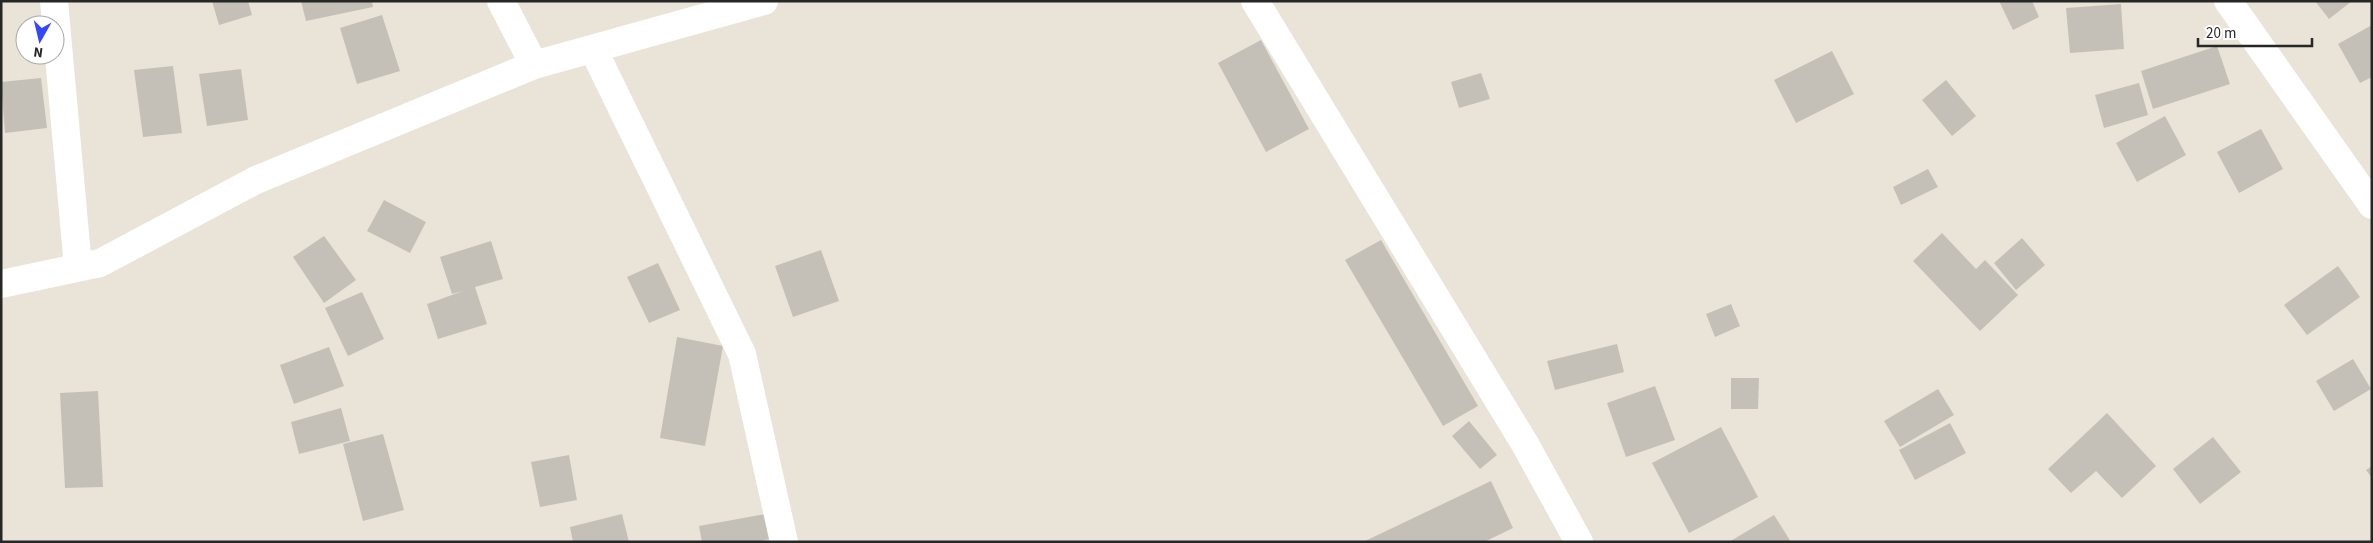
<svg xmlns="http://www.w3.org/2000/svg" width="2373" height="543" viewBox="0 0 2373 543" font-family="'Source Sans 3',sans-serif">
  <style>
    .building { fill: #c5c0b7 }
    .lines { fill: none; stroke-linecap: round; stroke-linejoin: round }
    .minor { stroke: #fff; stroke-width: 28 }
  </style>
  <rect width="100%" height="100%" fill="#eae3d7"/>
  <!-- building -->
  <path class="building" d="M212,1H248L252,15L219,25Z
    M301,1H372L373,7L306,21Z
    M1999,1H2032L2039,17L2013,30Z
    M2315,1H2352L2329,19Z
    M2121,4L2124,49L2070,53L2066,8Z
    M382,15L400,71L357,84L340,28Z
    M2372,25V77L2360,83L2338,44Z
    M1261,40L1309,129L1266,152L1218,63Z
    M2217,46L2230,84L2153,109L2141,71Z
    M1832,51L1854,94L1796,123L1774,80Z
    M173,66L182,133L143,137L134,70Z
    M241,69L248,120L207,126L199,74Z
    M1481,73L1490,99L1459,108L1451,82Z
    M41,78L47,128L5,133L1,82Z
    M1946,80L1976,116L1952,136L1922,100Z
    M2139,83L2148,115L2104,128L2095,95Z
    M2165,116L2186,155L2137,182L2116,143Z
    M2261,129L2283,169L2239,193L2217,152Z
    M1928,169L1938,187L1901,205L1893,187Z
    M384,200L426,222L410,253L367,231Z
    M1942,233L1976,269L1985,260L2018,295L1980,331L1913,261Z
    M324,236L356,280L324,303L293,257Z
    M2022,238L2045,265L2016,290L1994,263Z
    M1381,240L1478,406L1443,426L1345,260Z
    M491,241L503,279L475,287L487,324L438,339L427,304L463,291L452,294L440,257Z
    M821,250L839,301L793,317L775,266Z
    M658,263L680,310L649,323L627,277Z
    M2338,266L2360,297L2307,335L2284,305Z
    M362,292L384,339L348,356L325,308Z
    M1731,304L1740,326L1715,337L1706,314Z
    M677,337L723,346L705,446L660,438Z
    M1617,344L1624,372L1555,390L1547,361Z
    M329,347L344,386L294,404L280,365Z
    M2353,359L2371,389L2334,411L2316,381Z
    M1731,378H1759L1758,409H1731Z
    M1655,386L1675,440L1626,457L1607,403Z
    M1938,389L1954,415L1900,447L1884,421Z
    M98,391L103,487L65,488L60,393Z
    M341,408L350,441L299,454L291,422Z
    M2107,413L2156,466L2122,498L2096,471L2071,493L2048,469Z
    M1469,421L1497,455L1480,469L1452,436Z
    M1950,423L1966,453L1915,480L1899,450Z
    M1721,427L1758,497L1689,533L1652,463Z
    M383,434L404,510L363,521L343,444Z
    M2213,437L2241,472L2200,504L2173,469Z
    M569,455L577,500L540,507L531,462Z
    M2372,466V478L2366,470Z
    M1491,481L1513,528L1484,542H1363Z
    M622,514L629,542H573L570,527Z
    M766,514L770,539L754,542H702L699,526Z
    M1774,515L1791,542H1729Z"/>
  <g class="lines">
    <!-- minor -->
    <path class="minor" d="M54,1L78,267
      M501,1L534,65
      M1255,1L1525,444L1579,542
      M2228,1L2372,205
      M593,49L742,354L784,542
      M1,284L100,263L256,180L534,65L764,1"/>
  </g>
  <!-- border -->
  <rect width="2373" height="543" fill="none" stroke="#272727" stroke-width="5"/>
  <!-- north arrow -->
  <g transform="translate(40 40) rotate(188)"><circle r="24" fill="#ffffff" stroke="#a9a9a9"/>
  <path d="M0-4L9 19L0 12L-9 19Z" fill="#3348fb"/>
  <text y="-8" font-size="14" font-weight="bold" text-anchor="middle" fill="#272727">N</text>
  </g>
  <!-- scale -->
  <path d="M2198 38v8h114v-8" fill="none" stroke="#272727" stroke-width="2.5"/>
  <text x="2206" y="38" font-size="15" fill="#272727" stroke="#ffffff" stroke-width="4" paint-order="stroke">20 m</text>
</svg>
